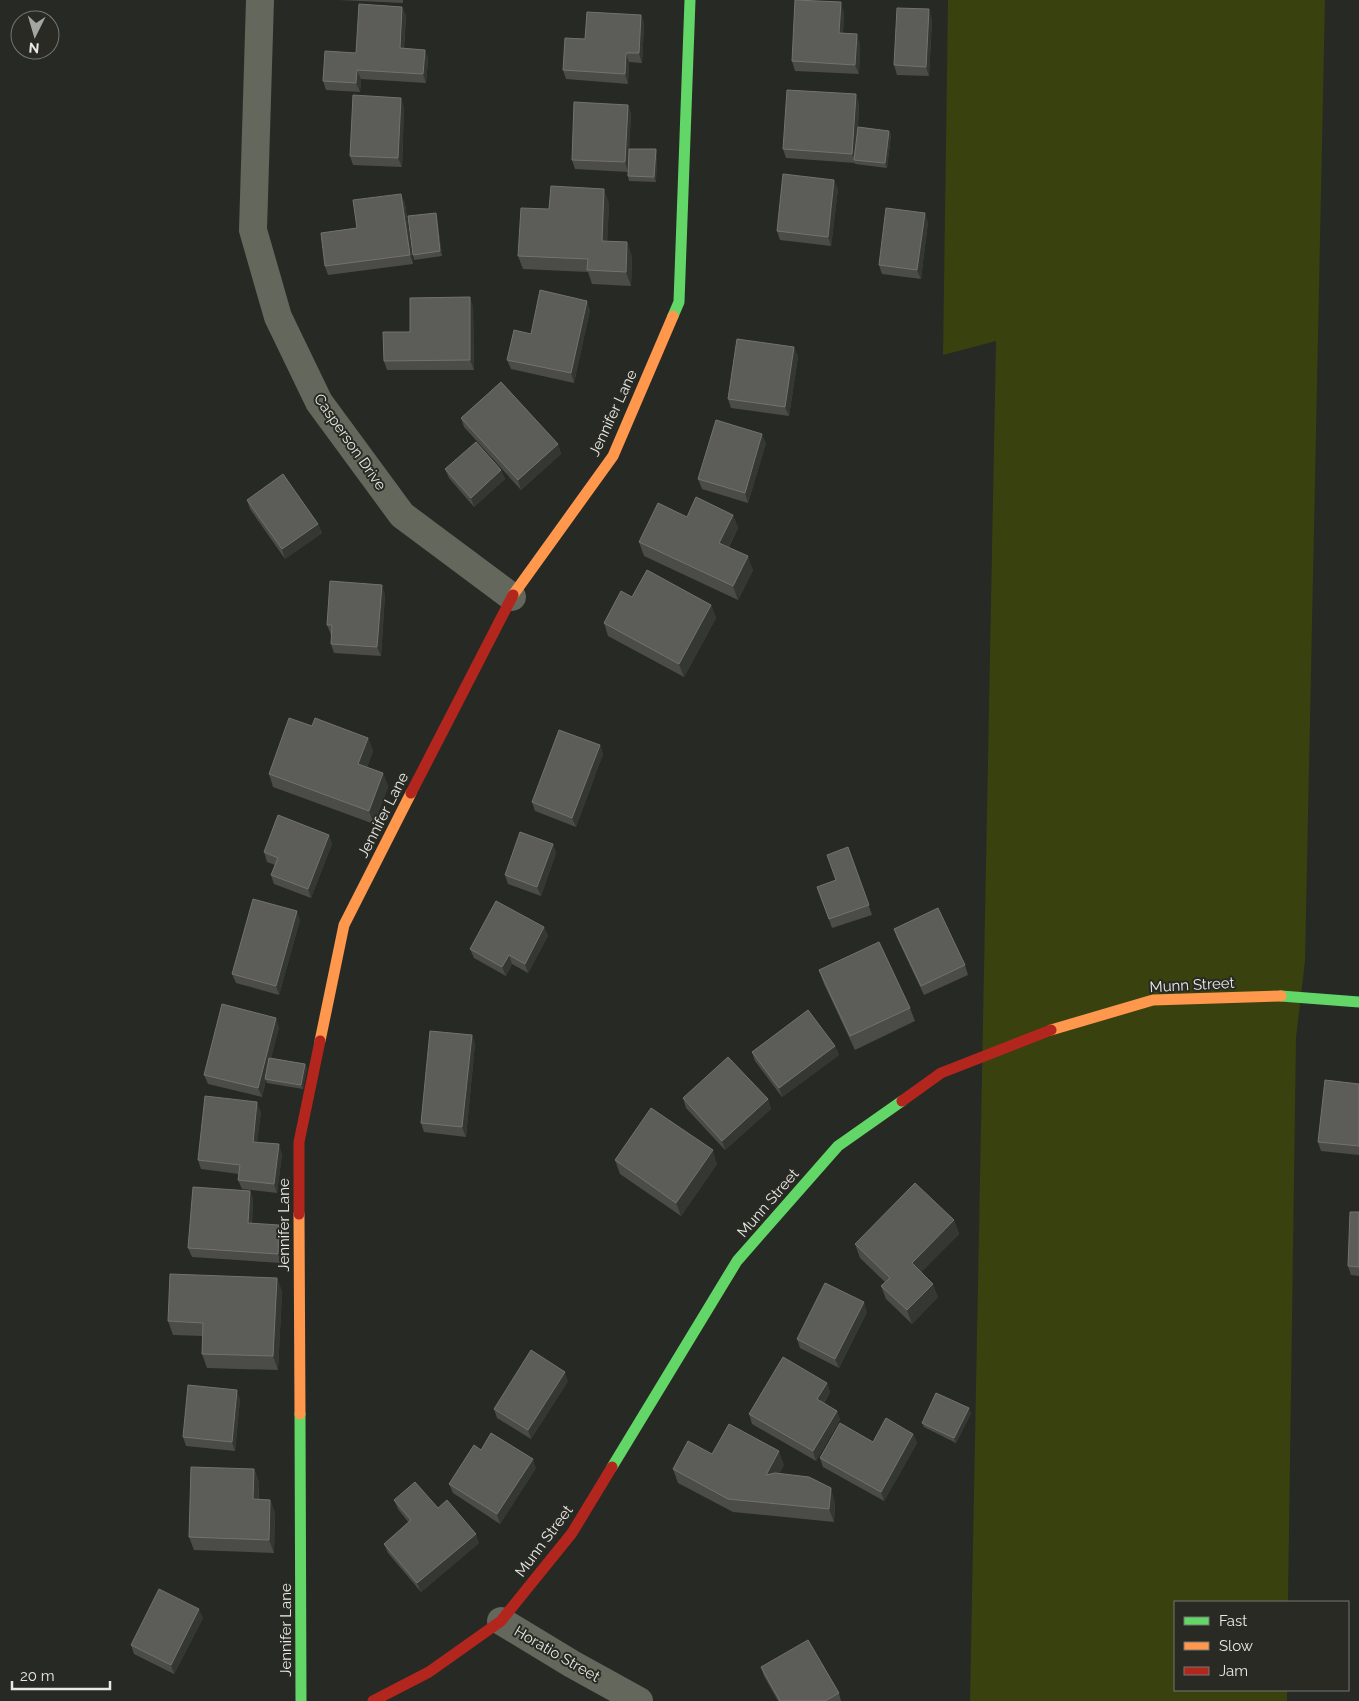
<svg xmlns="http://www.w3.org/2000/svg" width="1359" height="1701" viewBox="0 0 1359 1701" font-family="Raleway,sans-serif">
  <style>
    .green { fill: #39410e }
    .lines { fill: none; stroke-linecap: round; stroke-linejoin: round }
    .street { stroke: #64675b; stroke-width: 28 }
    .fast { stroke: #63d668; stroke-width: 11 }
    .slow { stroke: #ff974d; stroke-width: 11 }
    .jam { stroke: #b3261e; stroke-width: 11 }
    .wall { fill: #4b4c48 }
    .shaded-wall { fill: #353732 }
    .building { fill: #5c5d59; stroke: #72736e }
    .labels { text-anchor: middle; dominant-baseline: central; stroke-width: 4; stroke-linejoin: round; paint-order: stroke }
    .street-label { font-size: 15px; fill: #e8e9e4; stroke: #282a23 }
  </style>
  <rect width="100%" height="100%" fill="#272924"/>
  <!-- green -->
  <path class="green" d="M948,0H1325L1305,961L1296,1038L1288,1602H1175V1690H1287V1701H970L996,341L943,355Z"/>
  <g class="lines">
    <!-- street -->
    <path class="street" d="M260,0L253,230L278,317L319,402L402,515L512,597
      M501,1621L572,1664L639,1701"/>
    <!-- fast -->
    <path class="fast" d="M673,316L679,302L690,0
      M1281,996L1359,1002
      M300,1414L301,1701
      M612,1467L737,1261L838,1146L902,1101"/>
    <!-- slow -->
    <path class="slow" d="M513,595L613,456L673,316
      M1051,1030L1153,1000L1281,996
      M320,1041L344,925L411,793
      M299,1214L300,1414"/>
    <!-- jam -->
    <path class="jam" d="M411,793L513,595
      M902,1101L941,1073L1051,1030
      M299,1214V1142L320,1041
      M373,1701L429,1672L501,1621L572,1533L612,1467"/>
  </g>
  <!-- wall -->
  <path class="wall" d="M339,0H403V3Z
    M402,7L406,16L404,49L425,50L428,59L426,83L361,79L360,92L326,90L323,81L356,53Z
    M844,12L843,33L860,43L859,74L795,71L792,61Z
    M641,15L644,24L642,63L629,62L628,84L566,79L563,70L585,39Z
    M932,19L929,76L897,75L894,65Z
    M859,103L858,127L889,131L891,135L887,168L855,164V163L786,158L783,149Z
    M628,105L631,114L629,149H656L657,154L656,182L629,181L628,176V172L575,169L572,160Z
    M404,107L402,167L353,165L350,156Z
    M838,189L831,246L780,240L777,231Z
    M405,203L413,264L328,275L325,266L357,228Z
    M609,203L607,242L632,256L631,286L592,284L588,272L523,269L518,256L549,209Z
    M437,217L442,256L414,260L413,255Z
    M928,222L921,279L882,274L879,265Z
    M473,306L474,370H387L384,361L410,332Z
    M590,310L574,383L511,369L507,360L531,334Z
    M794,347L798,357L789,416L731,408L728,399Z
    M461,418L558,444L561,454L521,490L464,427Z
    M766,443L748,503L702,489L698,479Z
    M445,469L501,470L505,479L474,507L449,478Z
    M247,500L318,524L322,533L285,559L250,509Z
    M733,515L738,528L729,547L753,570L738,600L644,556L639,542L687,517Z
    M385,594L381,656L334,653L331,644L332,635H331L327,625Z
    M711,605L716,618L684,677L608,636L604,623Z
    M312,726L368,738L373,751L367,767L383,773L388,787L374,824L273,787L269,774Z
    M600,745L603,754L576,827L535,811L532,802Z
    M329,835L332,844L311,898L274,884L271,875L275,865L267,862L264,852Z
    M553,844L556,853L541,896L508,884L505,875Z
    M848,847L872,915L832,928L817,887L836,880Z
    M300,920L279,995L236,983L232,974Z
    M544,927L548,936L528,973L512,964L506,976L474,958L470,949Z
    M894,929L965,965L968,975L924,995L897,938Z
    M819,970L910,1008L915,1021L855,1050L824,984Z
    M279,1027L271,1058L305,1064L307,1068L303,1089L267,1083L266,1080L262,1097L208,1084L204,1075Z
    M472,1035L475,1044L466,1137L424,1132L421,1123Z
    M835,1046L839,1055L782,1097L755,1061L752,1052Z
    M1359,1084V1155L1321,1151L1318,1142Z
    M683,1098L768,1099L771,1109L725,1150L686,1108Z
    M261,1112L257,1142L282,1154L277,1193L242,1189L238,1180L239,1174L201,1169L198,1160Z
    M615,1160L717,1164L681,1216L620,1174Z
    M250,1191L253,1200L252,1223L283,1234L281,1263L192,1257L188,1248Z
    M1359,1212V1276L1351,1275L1348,1266Z
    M954,1220L959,1234L921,1272L938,1297L912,1324L886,1299L881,1286L885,1282L860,1258L855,1244Z
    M277,1278L282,1292L278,1370L207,1368L202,1354L203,1336L173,1335L168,1321Z
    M867,1312L839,1368L800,1348L797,1339Z
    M568,1381L531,1439L497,1418L494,1409Z
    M827,1383L830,1392L824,1403L837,1411L840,1420L816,1461L752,1424L749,1414Z
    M240,1399L235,1451L186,1446L183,1437Z
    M971,1413L956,1443L924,1427L922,1423Z
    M913,1434L917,1443L884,1501L823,1467L820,1458L873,1442Z
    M481,1450L536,1468L500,1524L453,1493L449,1484Z
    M712,1454L784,1465L779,1474L835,1502L834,1522L733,1512L678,1483L673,1469Z
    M254,1469L259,1482V1499L270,1500L275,1513L274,1553L194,1550L189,1537Z
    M394,1500L438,1508L479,1543L421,1592L388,1553L384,1544L409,1523L398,1509Z
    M203,1618L174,1674L134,1654L131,1645Z
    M761,1667L839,1693L841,1701H778L764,1676Z"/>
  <!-- shaded-wall -->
  <path class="shaded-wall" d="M841,2L844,12L842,42L839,33Z
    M402,7L406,16L403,57L400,48Z
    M929,9L932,19L929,76L926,67Z
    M641,15L644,24L642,63L639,53Z
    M857,34L860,43L859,74L855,65Z
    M425,50L428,59L426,83L423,74Z
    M626,53L629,62L628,84L625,74Z
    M357,70L361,79L360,92L356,83Z
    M856,94L859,103L856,160H855L852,154Z
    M401,98L404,107L402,167L398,158Z
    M628,105L631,114L628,172L625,162Z
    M889,131L891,135L887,168L885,163Z
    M656,149L657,154L656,182L654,177Z
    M834,180L838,189L831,246L828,237Z
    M604,189L609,203L607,255L602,241Z
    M401,194L405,203L413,264L410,255Z
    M436,213L437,217L442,256L440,251Z
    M925,213L928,222L921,279L917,270Z
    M627,242L632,256L631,286L626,272Z
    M470,297L473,306L474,370L470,360Z
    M587,301L590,310L574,383L571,373Z
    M794,347L798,357L789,416L785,407Z
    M762,434L766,443L748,503L745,493Z
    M558,444L561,454L521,490L518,480Z
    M501,470L505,479L474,507L471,498Z
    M733,515L738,528L724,556L719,543Z
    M318,524L322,533L285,559L282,549Z
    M748,556L753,570L738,600L733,586Z
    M382,585L385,594L381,656L377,647Z
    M711,605L716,618L684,677L679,664Z
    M368,738L373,751L363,777L358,764Z
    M600,745L603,754L576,827L572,818Z
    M383,773L388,787L374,824L369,811Z
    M329,835L332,844L311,898L308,889Z
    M553,844L556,853L541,896L537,887Z
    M297,911L300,920L279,995L276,986Z
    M544,927L548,936L528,973L525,964Z
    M509,955L512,964L506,976L502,967Z
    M276,1018L279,1027L266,1079H265L266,1080L262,1097L258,1088Z
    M472,1035L475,1044L466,1137L462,1127Z
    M835,1046L839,1055L782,1097L779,1088Z
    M305,1064L307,1068L303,1089L301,1085Z
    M768,1099L771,1109L725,1150L722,1141Z
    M257,1102L261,1112L256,1151L253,1142Z
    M279,1144L282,1154L277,1193L274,1184Z
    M713,1150L717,1164L681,1216L676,1203Z
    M250,1191L253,1200L251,1232L248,1223Z
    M954,1220L959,1234L917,1277L912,1263Z
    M279,1225L283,1234L281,1263L278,1254Z
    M277,1278L282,1292L278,1370L273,1356Z
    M933,1284L938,1297L912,1324L907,1310Z
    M864,1302L867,1312L839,1368L835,1359Z
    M565,1372L568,1381L531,1439L528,1430Z
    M827,1383L830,1392L820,1408L817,1399Z
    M237,1390L240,1399L235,1451L232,1442Z
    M969,1408L971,1413L956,1443L954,1438Z
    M837,1411L840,1420L816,1461L813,1451Z
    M913,1434L917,1443L884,1501L881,1492Z
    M779,1451L784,1465L771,1488L766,1475Z
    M533,1459L536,1468L500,1524L497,1514Z
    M254,1469L259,1482L258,1512L253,1499Z
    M831,1488L835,1502L834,1522L829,1509Z
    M270,1500L275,1513L274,1553L269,1540Z
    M476,1534L479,1543L421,1592L417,1583Z
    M199,1609L203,1618L174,1674L171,1665Z"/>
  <!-- building -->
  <path class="building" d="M795,0L841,2L839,33L857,34L855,65L792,61Z
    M359,4L402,7L400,48L425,50L423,74L357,70L356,83L323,81L325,51L356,53Z
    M897,8L929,9L926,67L894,65Z
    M587,12L641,15L639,53H626L625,74L563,70L565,38L585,39Z
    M787,90L856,94L852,154L783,149Z
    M353,95L401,98L398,158L350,156Z
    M574,102L628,105L625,162L572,160Z
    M858,127L889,131L885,163L854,160Z
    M629,149H656L654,177L628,176Z
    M783,174L834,180L828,237L777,231Z
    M551,186L604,189L602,241L627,242L626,272L587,270L588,259L518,256L521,208L549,209Z
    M401,194L410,255L325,266L321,233L357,228L353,200Z
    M886,208L925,213L917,270L879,265Z
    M436,213L440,251L413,255L408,216Z
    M540,290L587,301L571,373L507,360L514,330L531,334Z
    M470,297V360L384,361L383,332H410V298Z
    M737,339L794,347L785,407L728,399Z
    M501,382L558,444L518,480L461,418Z
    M716,420L762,434L745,493L698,479Z
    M476,442L501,470L471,498L445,469Z
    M283,474L318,524L282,549L247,500Z
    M696,497L733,515L719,543L748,556L733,586L639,542L658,503L687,517Z
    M647,570L711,605L679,664L604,623L621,591L632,597Z
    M330,581L382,585L377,647L331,644L332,625H327Z
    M289,718L312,726L315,718L368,738L358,764L383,773L369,811L269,774Z
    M559,730L600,745L572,818L532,802Z
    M278,815L329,835L308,889L271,875L278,858L264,852Z
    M520,832L553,844L537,887L505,875Z
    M848,847L869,905L829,919L817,887L836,880L827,855Z
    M253,899L297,911L276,986L232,974Z
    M496,901L544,927L525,964L509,955L502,967L470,949Z
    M938,908L965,965L921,986L894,929Z
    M879,942L910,1008L850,1036L819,970Z
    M222,1004L276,1018L258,1088L204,1075Z
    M808,1010L835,1046L779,1088L752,1052Z
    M430,1031L472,1035L462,1127L421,1123Z
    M728,1057L768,1099L722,1141L683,1098Z
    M269,1058L305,1064L301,1085L265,1079Z
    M1325,1080L1359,1084V1146L1318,1142Z
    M205,1096L257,1102L253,1142L279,1144L274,1184L238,1180L240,1165L198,1160Z
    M651,1108L713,1150L676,1203L615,1160Z
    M915,1183L954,1220L912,1263L933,1284L907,1310L881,1286L890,1278L855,1244Z
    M193,1187L250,1191L248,1223L279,1225L278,1254L188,1248Z
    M1350,1212H1359V1267L1348,1266Z
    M170,1274L277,1278L273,1356L202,1354L203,1323L168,1321Z
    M825,1283L864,1302L835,1359L797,1339Z
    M531,1350L565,1372L528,1430L494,1409Z
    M783,1357L827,1383L817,1399L837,1411L813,1451L749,1414Z
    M188,1385L237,1390L232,1442L183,1437Z
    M936,1393L969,1408L954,1438L922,1423Z
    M886,1418L913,1434L881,1492L820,1458L840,1423L873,1442Z
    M729,1424L779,1451L766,1475L775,1473L809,1477L831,1488L829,1509L728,1499L673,1469L688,1441L712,1454Z
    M491,1433L533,1459L497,1514L449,1484L474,1445L481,1450Z
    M191,1467L254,1469L253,1499L270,1500L269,1540L189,1537Z
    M415,1482L438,1508L447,1500L476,1534L417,1583L384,1544L411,1520L394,1500Z
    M159,1589L199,1609L171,1665L131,1645Z
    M808,1640L839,1693L825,1701H780L761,1667Z"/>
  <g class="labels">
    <!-- street labels -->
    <g class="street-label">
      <text transform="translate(613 413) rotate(-65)">Jennifer Lane</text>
      <text transform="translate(350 442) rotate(55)">Casperson Drive</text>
      <text transform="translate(383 815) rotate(-63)">Jennifer Lane</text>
      <text transform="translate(1192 985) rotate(-3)">Munn Street</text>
      <text transform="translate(768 1203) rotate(-49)">Munn Street</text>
      <text transform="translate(284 1225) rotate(-90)">Jennifer Lane</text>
      <text transform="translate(544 1541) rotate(-53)">Munn Street</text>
      <text transform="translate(286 1630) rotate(-90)">Jennifer Lane</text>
      <text transform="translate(557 1654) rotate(30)">Horatio Street</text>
    </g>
  </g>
  <!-- legend -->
  <rect x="1174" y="1601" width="175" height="90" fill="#282a23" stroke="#757670"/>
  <rect x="1184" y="1617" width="25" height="8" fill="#63d668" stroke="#757670"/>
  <text x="1219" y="1626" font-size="15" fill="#e8e9e4">Fast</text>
  <rect x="1184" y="1642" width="25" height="8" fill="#ff974d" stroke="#757670"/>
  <text x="1219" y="1651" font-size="15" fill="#e8e9e4">Slow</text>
  <rect x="1184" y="1667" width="25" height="8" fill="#b3261e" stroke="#757670"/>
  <text x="1219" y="1676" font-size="15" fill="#e8e9e4">Jam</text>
  <!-- north arrow -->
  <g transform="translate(35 35) rotate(185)"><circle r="24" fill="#282a23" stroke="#757670"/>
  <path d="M0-4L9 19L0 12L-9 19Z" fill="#a4a6a1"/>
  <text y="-8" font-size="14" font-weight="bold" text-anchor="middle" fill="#e8e9e4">N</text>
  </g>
  <!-- scale -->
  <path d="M12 1681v8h98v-8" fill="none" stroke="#e8e9e4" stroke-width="2.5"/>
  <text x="20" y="1681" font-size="15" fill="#e8e9e4" stroke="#282a23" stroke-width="4" paint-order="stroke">20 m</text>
</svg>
